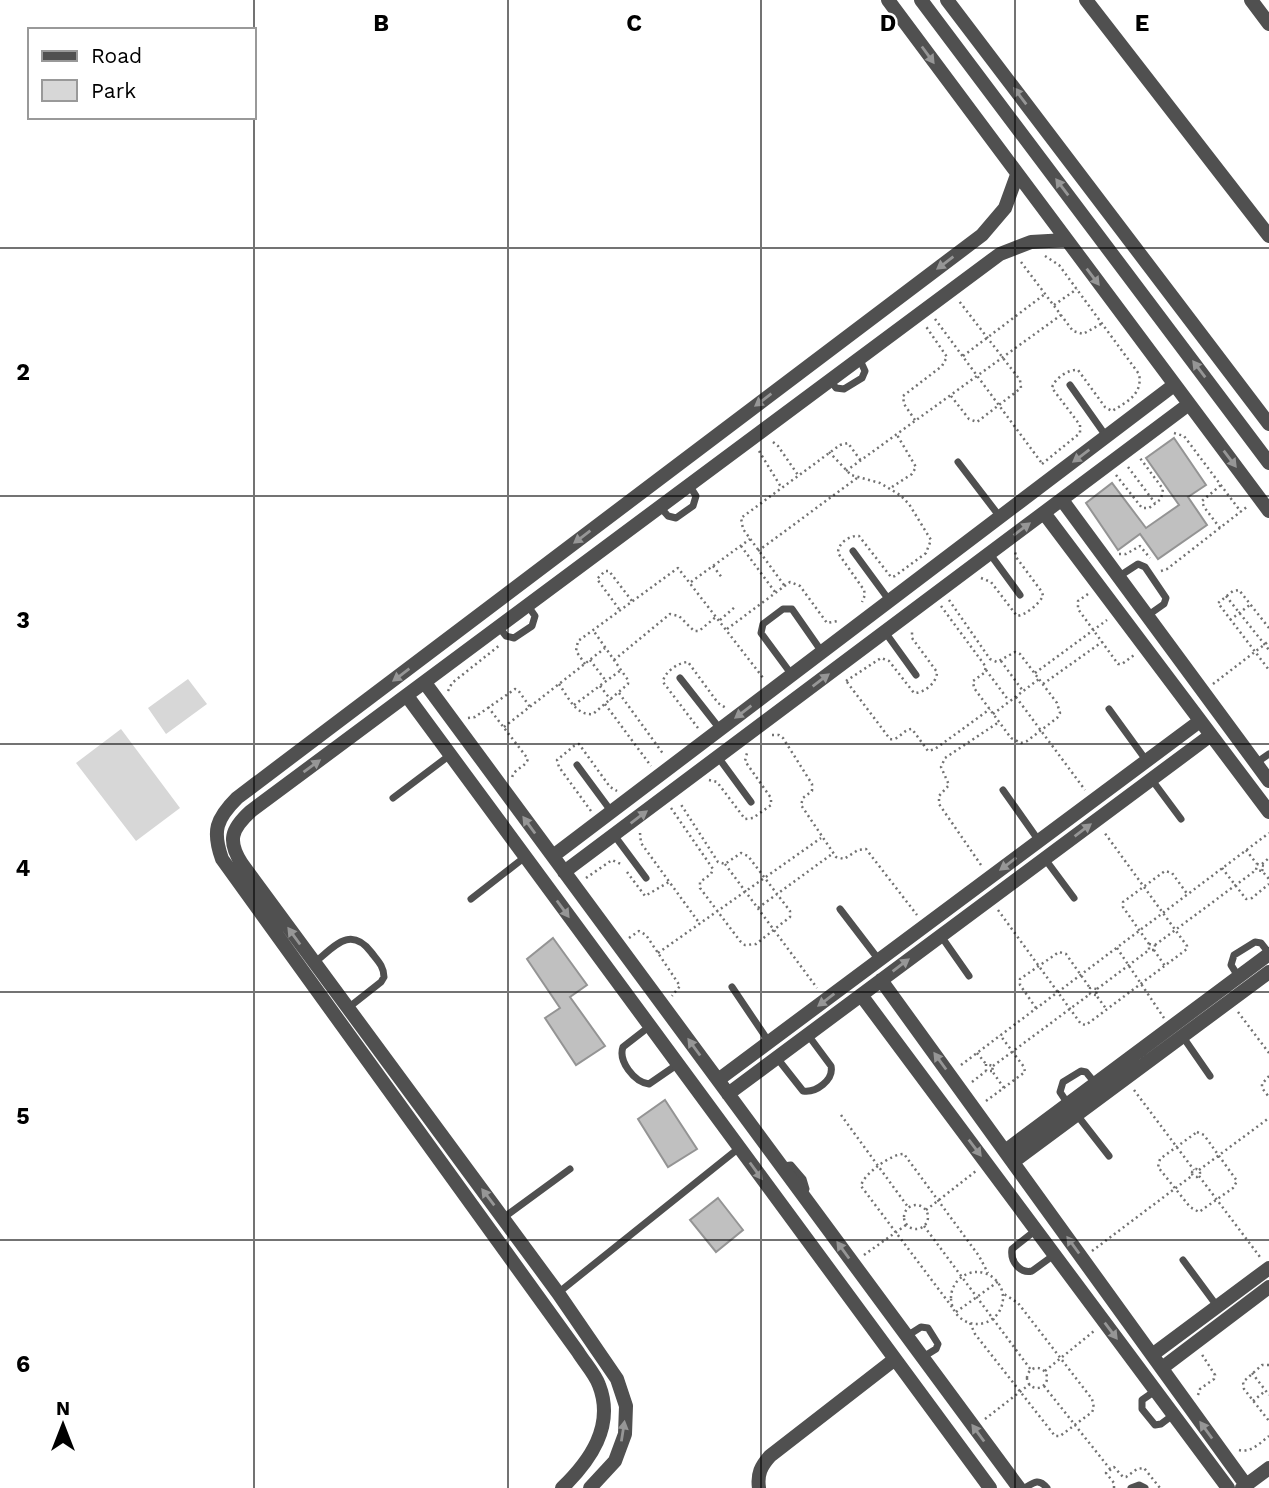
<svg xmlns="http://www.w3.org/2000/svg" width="1269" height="1488" viewBox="0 0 1269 1488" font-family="'Work Sans',sans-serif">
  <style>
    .green { fill: #d7d7d7 }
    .building { fill: #c0c0c0; stroke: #949494; stroke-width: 2 }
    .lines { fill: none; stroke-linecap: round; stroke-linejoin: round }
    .path { stroke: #727272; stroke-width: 2.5; stroke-dasharray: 2 3.5; stroke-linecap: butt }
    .service { stroke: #505050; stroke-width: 7 }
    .minor { stroke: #505050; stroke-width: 14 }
    .oneway { fill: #969696 }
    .grid { fill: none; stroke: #000; stroke-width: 2; stroke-opacity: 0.55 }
    .grid-label { font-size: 23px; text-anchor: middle; font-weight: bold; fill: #000; stroke: #fff; stroke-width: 5; stroke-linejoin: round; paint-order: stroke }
  </style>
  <rect width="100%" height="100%" fill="#fff"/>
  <!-- green -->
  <path class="green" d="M188,679L207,704L166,734L148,708Z
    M121,729L180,808L136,841L76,763Z"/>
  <!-- building -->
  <path class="building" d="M1174,438L1206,485L1188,497L1207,525L1158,559L1140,534L1118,550L1086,503L1112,483L1146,528L1179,505L1146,458Z
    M553,938L587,985L570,997L605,1046L576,1065L545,1018L560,1008L527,959Z
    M665,1100L697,1149L668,1167L638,1119Z
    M718,1198L743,1230L716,1252L690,1220Z"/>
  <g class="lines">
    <!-- path -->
    <path class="path" d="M1021,262L1073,331L1083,334L1101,324
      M1054,305L1077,289
      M935,319L1041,462
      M963,356L1045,294
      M951,396L969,419L977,422L1021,388L1020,380L959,301
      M915,420L904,404L903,396L942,366L947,357L925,325
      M1174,433L1184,436L1241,512
      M773,442L778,446L798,475
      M759,451L781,487
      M829,452L851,475L880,483L900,495L909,504L931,540L926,553L895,576L891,577L859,536C850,535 838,543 838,553L864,590L865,595L862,602
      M1042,464L1080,433V425L1052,388C1054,379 1068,369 1078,370L1105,407L1112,411C1127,402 1143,394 1139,374L1059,265L1045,256
      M1128,467L1155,503
      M846,471L1061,315
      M1116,475L1142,508H1149L1161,499L1163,489L1140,458
      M892,487L912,474L916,467L897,435
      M1220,528L1204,507L1202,501L1221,485
      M741,546L775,592
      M758,551L857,478
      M1119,554H1126L1140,546L1150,558
      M713,566L723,579
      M1161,571L1167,569L1248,506
      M981,578L991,582L1017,616C1026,615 1039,604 1043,596L1042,592L1016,557L1015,551
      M691,582L750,539
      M784,585L743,529L741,518L840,445L848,443L861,461
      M1088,594L1078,601V609L1118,664H1122L1134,655
      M1226,596L1269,650
      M941,606L986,667L984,673L973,681L974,688L1011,738L1021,743L1027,741L1057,718L1060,713L1057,703L1020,654L1015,652L997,662L990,659L949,600
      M619,609L597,579L605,571H609L632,601
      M720,620L736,606
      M1230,620L1251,604
      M1269,628L1239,590L1233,591L1218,603L1269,670
      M727,629L790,582L800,586L827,623L838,621
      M590,660L606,681
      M614,660L670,614L679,616L694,631H699L717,616
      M1001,661L1023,691
      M585,664L576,651L578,641L678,568L764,679
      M986,670L1009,701
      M1035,673L1107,620
      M846,681L881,658L889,661L914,693C924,693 937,683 937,672L912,638V631
      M847,682L890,739C899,741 903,729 912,729L928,751L935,749L990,709
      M559,684C568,697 576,716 593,714L628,684V680L593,630
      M1043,684L1102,642
      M1213,684L1269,641
      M600,686L611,700
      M448,691L452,683L500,645
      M619,693L664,755
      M1016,697L1085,790
      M605,704L651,766
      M574,705L621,670
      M488,707L528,759C525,768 514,768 512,778
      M993,714L1039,679
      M468,718L475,717L515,689L518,690L530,707
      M504,727L605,648
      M698,728L663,682C664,672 679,662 688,662L718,703L726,708
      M772,735H779L783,738L812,784V791L803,798L801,805L836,857L844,859L858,850L866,849L917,915
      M709,780L717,782L745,819L753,818L771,805V798L745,761L747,753
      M671,808L713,869L711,874L700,882V888L740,941L745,945L756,944L790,917V911L748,856L741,853L725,864L718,862L680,803
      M591,811L559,767L557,760L574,746L579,744L610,787L617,791
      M640,833L641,843L700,924
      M1246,850L1257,864
      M725,864L817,988
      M1262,864L1269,858
      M981,865L939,804V796L949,785L941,767L945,758L999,722
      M1222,868L1246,899L1252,898L1269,884
      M1262,871L1264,866L1257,864L1256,870L1262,871L1269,879
      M627,872L645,896L669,882
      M586,878L612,860L621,864
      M758,908L832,854
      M998,910L1081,1024L1086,1025L1187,949V946L1104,832
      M629,938L639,931L646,935L680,986L672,996
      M1149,944L1123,907V902L1165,871L1172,873L1188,895
      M1155,945L1256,870
      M1117,948L1164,1018
      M1154,950H1149V944L1155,945L1154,950L1165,966
      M658,953L821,838
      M1097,989L1149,950
      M1096,995L1090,994V988L1097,989L1096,995L1107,1010
      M1036,1008L1020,985V979L1059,952L1066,954L1090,988
      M1238,1012L1269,1053
      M977,1053L986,1064
      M961,1065L1269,833
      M993,1066L1090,994
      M992,1071H986V1064L993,1066L992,1071L1004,1088
      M1269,1076L1262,1084V1088L1269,1097
      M972,1082L986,1071
      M1134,1090L1194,1170
      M986,1101L1025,1072L1024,1067L1000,1035
      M841,1115L908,1207
      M1197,1132L1204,1135L1237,1181L1233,1188L1199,1212L1190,1207L1158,1167L1160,1159Z
      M1192 1173a4 4 0 1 1 8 0a4 4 0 1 1-8 0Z
      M1199,1170L1269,1118
      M1199,1176L1260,1257
      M904 1217a12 12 0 1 1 24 0a12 12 0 1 1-24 0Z
      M926,1210L976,1171
      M924,1226L1031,1370
      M1092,1251L1193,1175
      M864,1255L906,1225
      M951 1298a26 26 0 1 1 52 0a26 26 0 1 1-52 0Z
      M952,1307L864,1190L861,1186C863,1174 893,1153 904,1154L979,1256L988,1273
      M956,1312L999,1281
      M970,1323L975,1334L1055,1436H1060L1092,1412L1094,1408L1092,1399L1018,1303L1004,1294
      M1269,1365H1262L1243,1382L1244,1389L1269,1421
      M1027 1378a10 10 0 1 1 20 0a10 10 0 1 1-20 0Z
      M1045,1371L1094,1331
      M1252,1373L1269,1395
      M1044,1386L1110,1469
      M1198,1395L1200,1389L1214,1379L1215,1375L1201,1353
      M1253,1401L1264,1392
      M985,1419L1030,1384
      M1239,1450C1251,1453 1260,1443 1269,1436
      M1114,1488V1483L1106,1473L1114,1467L1123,1477H1126L1137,1469L1144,1468L1160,1488"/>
    <!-- service -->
    <path class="service" d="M830,380L836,388L844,389L862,378L865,371L859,358
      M1070,385L1106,436
      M958,462L1000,517
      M660,507L668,516L676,518L693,506L696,496L689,485
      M853,551L889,600
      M990,554L1020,595
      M1118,577L1138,564L1145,567L1166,598L1164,604L1147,616
      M499,627L506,636L514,638L532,626L535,616L528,606
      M885,632L916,675
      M792,675L761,633L763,624L783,609H792L822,652
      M680,678L720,729
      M1109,709L1146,760
      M718,757L751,802
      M1256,763L1269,754
      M577,765L611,811
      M1152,780L1181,819
      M1003,790L1039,841
      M393,798L450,755
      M614,835L646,878
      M1045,859L1074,898
      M471,899L525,857
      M840,909L879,960
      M941,936L969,976
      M314,963C334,947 350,925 371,952C377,960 384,966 384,977L381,982L348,1008
      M1238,976L1231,965L1234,955L1255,942L1261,943L1269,953
      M732,987L769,1042
      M650,1026L623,1047C618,1061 634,1082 649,1084L678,1064
      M1183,1037L1210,1076
      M777,1058L803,1091C816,1093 834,1080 831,1066L808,1035
      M1068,1104L1060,1092L1063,1082L1081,1071L1086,1072L1095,1083
      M1077,1115L1109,1156
      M783,1166L791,1165L803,1179L806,1189L802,1194
      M503,1218L570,1169
      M1036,1230L1012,1249C1010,1261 1020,1274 1032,1271L1054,1255
      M1183,1260L1217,1306
      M558,1293L739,1148
      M907,1336L921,1327L928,1328L938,1344L936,1349L923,1357
      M1155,1391L1142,1400V1409L1155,1425L1161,1424L1173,1415
      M1025,1488C1034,1482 1039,1478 1047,1488
      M1131,1488L1139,1485L1145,1488"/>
    <!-- minor -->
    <path class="minor" d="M888,0L1269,511
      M921,0L1269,463
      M947,0L1269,424
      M1086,0L1269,236
      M1251,0L1269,24
      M1062,500L1269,781
      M1044,513L1269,812
      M425,683L1019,1488
      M407,696L990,1488
      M553,856L1174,385
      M564,872L1189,404
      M881,980L1246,1485
      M861,995L1228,1488
      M718,1080L1200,721
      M728,1094L1211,735
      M1005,1151L1269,954
      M1013,1162L1269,972
      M1152,1355L1269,1268
      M1162,1368L1269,1287
      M562,1488C590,1461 615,1426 599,1385C595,1374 584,1362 578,1352L222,859C212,831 216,819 237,798L982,235L1005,208L1017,175
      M590,1488L615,1461L625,1434L626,1406L617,1379L558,1293L242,864C227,841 231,829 251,811L1000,254L1031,242L1066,240
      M759,1488C757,1474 761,1466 770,1456L895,1359
      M1242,1488L1269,1468"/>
  </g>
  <!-- one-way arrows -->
  <defs><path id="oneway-solid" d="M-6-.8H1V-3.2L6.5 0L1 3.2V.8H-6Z" transform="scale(1.75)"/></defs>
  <g class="oneway">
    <use href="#oneway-solid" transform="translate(928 55) rotate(54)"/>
    <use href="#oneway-solid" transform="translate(1020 96) rotate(-127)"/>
    <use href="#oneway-solid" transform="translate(1062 187) rotate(-127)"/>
    <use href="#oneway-solid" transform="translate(945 263) rotate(143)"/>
    <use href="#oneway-solid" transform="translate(1093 277) rotate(53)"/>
    <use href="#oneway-solid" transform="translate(1199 369) rotate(-127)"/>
    <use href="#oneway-solid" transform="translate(763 400) rotate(143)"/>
    <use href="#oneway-solid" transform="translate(1081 456) rotate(143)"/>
    <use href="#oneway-solid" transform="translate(1230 459) rotate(53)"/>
    <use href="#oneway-solid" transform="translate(1022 529) rotate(-37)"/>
    <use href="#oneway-solid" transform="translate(582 537) rotate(143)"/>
    <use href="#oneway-solid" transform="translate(401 675) rotate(143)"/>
    <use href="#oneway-solid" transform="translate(821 680) rotate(-37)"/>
    <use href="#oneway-solid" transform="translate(743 712) rotate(143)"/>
    <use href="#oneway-solid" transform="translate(312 766) rotate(-36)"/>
    <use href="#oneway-solid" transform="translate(639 817) rotate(-37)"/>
    <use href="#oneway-solid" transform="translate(529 825) rotate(-126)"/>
    <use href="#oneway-solid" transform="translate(1083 830) rotate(-37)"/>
    <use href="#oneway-solid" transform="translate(1008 864) rotate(143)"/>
    <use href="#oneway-solid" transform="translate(563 909) rotate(54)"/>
    <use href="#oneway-solid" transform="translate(294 936) rotate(-126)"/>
    <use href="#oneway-solid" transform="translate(901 965) rotate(-37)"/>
    <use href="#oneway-solid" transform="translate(826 1000) rotate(143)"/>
    <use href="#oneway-solid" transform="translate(694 1047) rotate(-126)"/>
    <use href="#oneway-solid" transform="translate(940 1061) rotate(-126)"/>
    <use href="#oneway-solid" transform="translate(975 1148) rotate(53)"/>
    <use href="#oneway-solid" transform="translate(756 1171) rotate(54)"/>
    <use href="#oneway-solid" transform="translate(488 1197) rotate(-127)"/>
    <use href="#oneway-solid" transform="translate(1073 1245) rotate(-126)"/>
    <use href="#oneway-solid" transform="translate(843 1250) rotate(-126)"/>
    <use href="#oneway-solid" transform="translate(1111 1331) rotate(53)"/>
    <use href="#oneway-solid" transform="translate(1206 1430) rotate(-126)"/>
    <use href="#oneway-solid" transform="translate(623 1431) rotate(-81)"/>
    <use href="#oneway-solid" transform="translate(978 1433) rotate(-126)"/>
  </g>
  <!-- grid -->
  <path class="grid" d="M254,0V1488M508,0V1488M761,0V1488M1015,0V1488M0,248H1269M0,496H1269M0,744H1269M0,992H1269M0,1240H1269"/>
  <g class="grid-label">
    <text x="381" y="31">B</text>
    <text x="634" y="31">C</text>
    <text x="888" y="31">D</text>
    <text x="1142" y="31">E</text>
    <text x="23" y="380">2</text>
    <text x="23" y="628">3</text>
    <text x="23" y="876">4</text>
    <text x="23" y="1124">5</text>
    <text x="23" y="1372">6</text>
  </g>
  <!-- legend -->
  <rect x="28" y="28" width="228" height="91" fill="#ffffff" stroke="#999999" stroke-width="2"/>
  <rect x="42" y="51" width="35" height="10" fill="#505050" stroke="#999999" stroke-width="2"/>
  <text x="91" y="63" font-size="21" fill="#000000">Road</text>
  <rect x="42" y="80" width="35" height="21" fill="#d7d7d7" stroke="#999999" stroke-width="2"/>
  <text x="91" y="98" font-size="21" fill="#000000">Park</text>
  <!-- north arrow -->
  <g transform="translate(63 1425)" stroke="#ffffff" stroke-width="5" paint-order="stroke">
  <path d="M0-5L12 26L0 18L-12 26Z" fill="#000000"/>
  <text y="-10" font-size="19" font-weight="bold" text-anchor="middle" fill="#000000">N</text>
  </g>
</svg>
